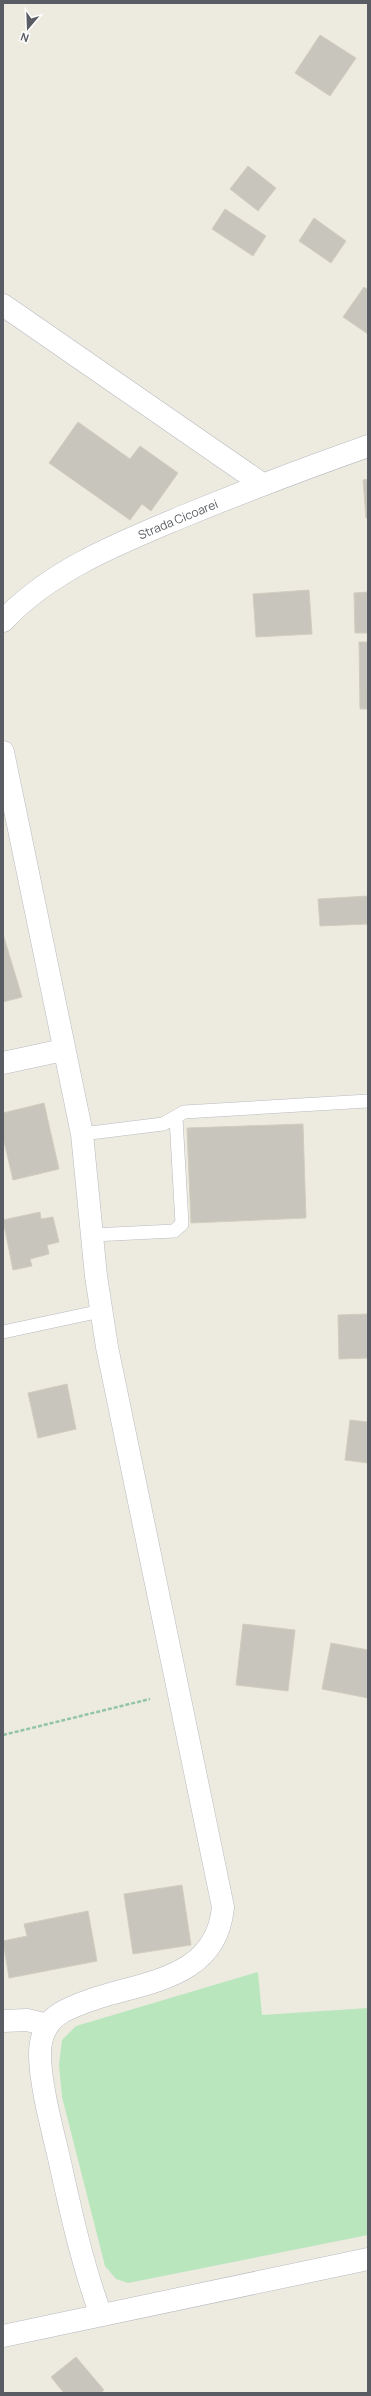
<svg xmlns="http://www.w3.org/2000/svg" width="371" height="2396" viewBox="0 0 371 2396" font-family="Manrope,sans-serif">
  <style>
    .green { fill: #bae6be }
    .building { fill: #c8c5bd; stroke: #d2cdbe }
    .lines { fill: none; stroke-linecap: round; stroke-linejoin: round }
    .service-casing { stroke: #b8bac0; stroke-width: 14 }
    .minor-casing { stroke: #b8bac0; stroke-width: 23 }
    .path { stroke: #92c5a4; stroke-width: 2.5; stroke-dasharray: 4 2; stroke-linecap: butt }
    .service { stroke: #fff; stroke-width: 13 }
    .minor { stroke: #fff; stroke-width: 22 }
    .labels { text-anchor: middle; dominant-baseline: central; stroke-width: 3; stroke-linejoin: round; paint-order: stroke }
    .street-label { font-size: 12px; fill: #595c62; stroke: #fff }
  </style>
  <rect width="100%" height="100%" fill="#edebe0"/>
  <!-- green -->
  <path class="green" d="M258,1972L262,2015L368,2008V2235L128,2283L116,2279L105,2266L62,2097L59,2065L62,2040L76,2026Z"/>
  <!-- building -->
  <path class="building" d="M320,35L356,58L330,96L295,73Z
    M248,166L276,188L258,211L230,189Z
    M225,209L266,236L253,256L212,229Z
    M314,218L346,241L331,263L299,241Z
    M364,287L368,290V334L343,317Z
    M78,422L130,459L140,446L178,473L151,511L142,504L130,520L49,463Z
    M368,479V518H366L363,480Z
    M309,590L312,634L256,637L253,594Z
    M368,592V633H355L354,593Z
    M359,642H368V709H360Z
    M368,896V924L320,926L318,899Z
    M3,934L22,997L3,1002Z
    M44,1103L59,1169L13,1180L3,1137V1113Z
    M303,1124L306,1218L191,1223L187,1128Z
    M40,1212L41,1219L53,1217L59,1242L47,1245L49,1254L30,1259L32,1266L13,1270L3,1220Z
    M368,1314V1358L339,1359L338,1315Z
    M67,1384L76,1429L38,1438L28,1393Z
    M350,1420L368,1422V1463L345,1460Z
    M243,1624L295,1630L288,1691L236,1685Z
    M331,1643L368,1650V1698L322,1689Z
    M182,1885L191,1945L133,1954L124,1894Z
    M88,1911L97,1961L9,1978L3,1941L27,1936L24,1924Z
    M76,2357L104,2390L101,2393H64L51,2377Z"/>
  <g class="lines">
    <!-- service casing -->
    <g class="service-casing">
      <path id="service" d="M82,1134L163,1124L184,1112L368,1101
        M93,1235L174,1231L182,1224L176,1118
        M3,1332L101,1311"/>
    </g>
    <!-- minor casing -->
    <g class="minor-casing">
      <g id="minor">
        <path d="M3,305L262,484"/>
        <path id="s1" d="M3,621C52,569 120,543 184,516C245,491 306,468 368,446"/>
        <path d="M3,752L82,1134L96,1276L107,1347L223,1907C216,1984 136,1981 80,2004C68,2009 55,2014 48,2025C42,2034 40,2045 40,2054C40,2084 52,2128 59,2158C71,2212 82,2264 101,2315"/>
        <path d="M3,1063L63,1050"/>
        <path d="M3,2021L27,2020L48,2025"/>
        <path d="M3,2336L368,2259"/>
      </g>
    </g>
    <!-- path -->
    <path class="path" d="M3,1735L150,1699"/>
    <!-- service -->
    <use href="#service" class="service"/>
    <!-- minor -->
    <use href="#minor" class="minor"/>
  </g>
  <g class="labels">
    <!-- street labels -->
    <g class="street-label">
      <text stroke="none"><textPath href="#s1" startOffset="204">Strada Cicoarei</textPath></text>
    </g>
  </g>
  <!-- border -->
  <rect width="371" height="2396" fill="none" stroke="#595c62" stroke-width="8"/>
  <!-- north arrow -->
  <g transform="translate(28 28) rotate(199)" stroke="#ffffff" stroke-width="3" paint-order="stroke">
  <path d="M0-3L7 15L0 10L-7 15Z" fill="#595c62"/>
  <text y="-6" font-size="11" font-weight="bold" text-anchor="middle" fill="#595c62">N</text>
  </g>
</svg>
